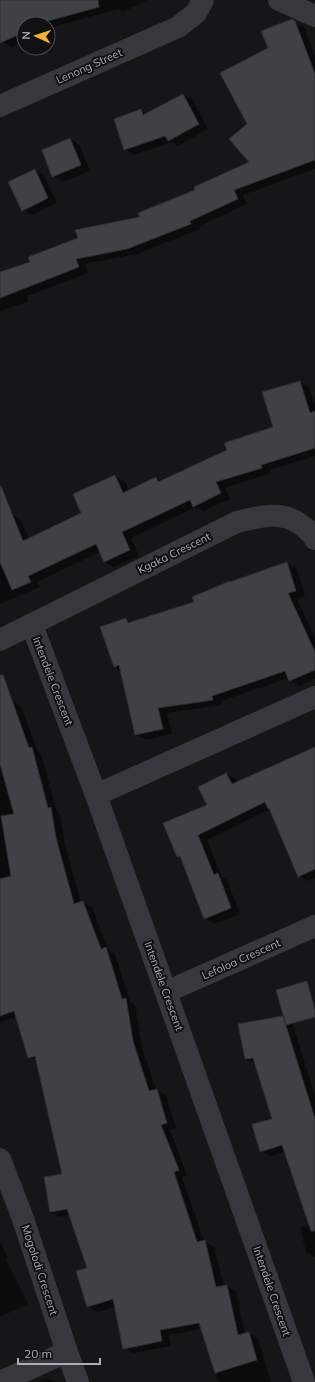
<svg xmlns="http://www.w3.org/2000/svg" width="315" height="1382" viewBox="0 0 315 1382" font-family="Mulish,sans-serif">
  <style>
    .shadow { fill: #0007 }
    .building { fill: #404145; stroke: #303034 }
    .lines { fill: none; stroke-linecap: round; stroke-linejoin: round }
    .minor { stroke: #37383d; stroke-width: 22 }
    .labels { text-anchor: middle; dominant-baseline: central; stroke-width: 4; stroke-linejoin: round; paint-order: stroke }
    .street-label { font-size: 11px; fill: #a8adb8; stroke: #111113 }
  </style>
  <rect width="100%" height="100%" fill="#161618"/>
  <!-- shadow -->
  <path class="shadow" d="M0,0H147L123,12L118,9L56,26L48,30V24H24V41L12,47L2,42L0,36Z
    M294,22L304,27L315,56V169L243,195L247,204L199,226L200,229L137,254L85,264L88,273L27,296L28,302L0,311V273L31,263L141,217L196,191L251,162L249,124L269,48Z
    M183,95L193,100L208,129L178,146L172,142L134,155L125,149L141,111L147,114Z
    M70,139L80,145L90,171L62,182L53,176Z
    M35,170L44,176L57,203L32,215L23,210Z
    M300,382L309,387L315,405V456L270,470L271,473L225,488L230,499L203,511L196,507L131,538L139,556L114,567L104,562L100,552L37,582L40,587L0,604V519L12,514L21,520L29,539L83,513L115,476L125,482L129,491L156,478L162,482L274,428Z
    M287,564L297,569L305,596L297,599L315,638V679L299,686L288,678L221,701L222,705L167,713L172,734L146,740L136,735L121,671L114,667L126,619L132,623L195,602L231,583Z
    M12,700L21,706L38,752L41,754L57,812L60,814L65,844L81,903L83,902L92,907L108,950L115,954L130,1002L135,1005L142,1047L156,1090L166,1095L176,1128L170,1130L187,1175L182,1177L204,1241L214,1247L224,1287L227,1286L236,1292L245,1334L249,1333L258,1338L271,1382H219L202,1329L169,1335L171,1346L133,1353L124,1348L116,1307L97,1312L88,1307L78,1271L88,1268L70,1215L60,1217L50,1212L63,1175L38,1062L29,1057L17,1017L0,1022V705Z
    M315,748V878L308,881L299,876L270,809L207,840L222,877L227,880L240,914L214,924L205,918L181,858L178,856L226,774L236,779L237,783Z
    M283,1017L292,1022L315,1096V1257L306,1252L300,1228L310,1225L286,1152L270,1156L261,1151L273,1119L256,1064L246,1059Z
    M0,1241L8,1258L6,1259L28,1304L0,1317Z
    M47,1378L54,1382H39Z"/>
  <!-- building -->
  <path class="building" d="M0,0H98L99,7L37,24H24V32L0,43Z
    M292,19L295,21L315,74V160L234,190L238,199L190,221L191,224L127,249L76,259L79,267L0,298V272L30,262L28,257L78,238L75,230L140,217L138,213L195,190L194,187L249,162L229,139L247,124L220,73L268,48L261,31Z
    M183,94L199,124L168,141L165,136L124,150L114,119L141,109L143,115Z
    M70,138L81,165L52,177L42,150Z
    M35,169L48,198L22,211L8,182Z
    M300,381L310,413L315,411V448L261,465L262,468L216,482L221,493L193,507L190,500L122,532L130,550L104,562L96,544L28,576L31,582L12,590L0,562V486H1L23,541L81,513L73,494L115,475L123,493L156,477L158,482L227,450L224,443L273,427L262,392Z
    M287,562L296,591L288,593L315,652V670L289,681L285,671L212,696L213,700L158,708L163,729L135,735L119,665L114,667L100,627L126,618L128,623L194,602L192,597L230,581V582Z
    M0,675H3L29,748L32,747L48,808L51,807L56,838L74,904L83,901L101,949L106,947L122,999L126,998L133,1041L149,1091L157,1089L167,1123L161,1125L179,1170L174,1172L197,1242L205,1240L216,1287L227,1285L238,1335L249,1332L257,1360L215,1373L199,1323L160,1330L162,1341L123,1349L113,1299L87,1307L76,1271L87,1268L67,1209L50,1212L44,1177L62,1174L35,1056L28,1058L14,1011L0,1016V879L11,876L1,816L14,814L0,764Z
    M315,747V869L298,877L269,808L268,809L265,802L198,835L214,875L218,873L231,908L204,919L180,856L177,857L163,823L207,805L198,787L226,773L232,784Z
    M307,981L315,1010V1017L286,1025L276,990Z
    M283,1016L315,1119V1231H311L282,1145L260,1152L252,1124L272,1119L253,1058L245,1059L238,1024Z"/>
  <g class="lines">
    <!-- minor -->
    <path class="minor" d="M279,0L315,16
      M0,106L178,27L196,13L203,0
      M32,625L96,795L304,1382
      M0,640L237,522C258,517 281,510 300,524C307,529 311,532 315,539
      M96,795L315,697
      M166,992L315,926
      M0,1159L22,1216L67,1352L78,1382
      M0,1382L67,1352"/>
  </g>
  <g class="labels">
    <!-- street labels -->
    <g class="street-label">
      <text transform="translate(89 66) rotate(-24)">Lenong Street</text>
      <text transform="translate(174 553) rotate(-26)">Kgaka Crescent</text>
      <text transform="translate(53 681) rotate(69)">Intendele Crescent</text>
      <text transform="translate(241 959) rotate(-24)">Lefoloa Crescent</text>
      <text transform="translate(164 986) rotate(70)">Intendele Crescent</text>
      <text transform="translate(40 1270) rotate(72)">Mogolodi Crescent</text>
      <text transform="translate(272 1291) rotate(71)">Intendele Crescent</text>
    </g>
  </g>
  <!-- north arrow -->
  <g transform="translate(36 36) rotate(273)"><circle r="19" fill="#111113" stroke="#4d4f55"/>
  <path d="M0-3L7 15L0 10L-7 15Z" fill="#f2b134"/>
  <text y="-6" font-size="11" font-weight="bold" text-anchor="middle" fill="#a8adb8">N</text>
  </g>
  <!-- scale -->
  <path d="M18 1358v6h82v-6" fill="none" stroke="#a8adb8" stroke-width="2"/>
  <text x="24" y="1358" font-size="12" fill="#a8adb8" stroke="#111113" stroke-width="3" paint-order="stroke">20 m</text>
</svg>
